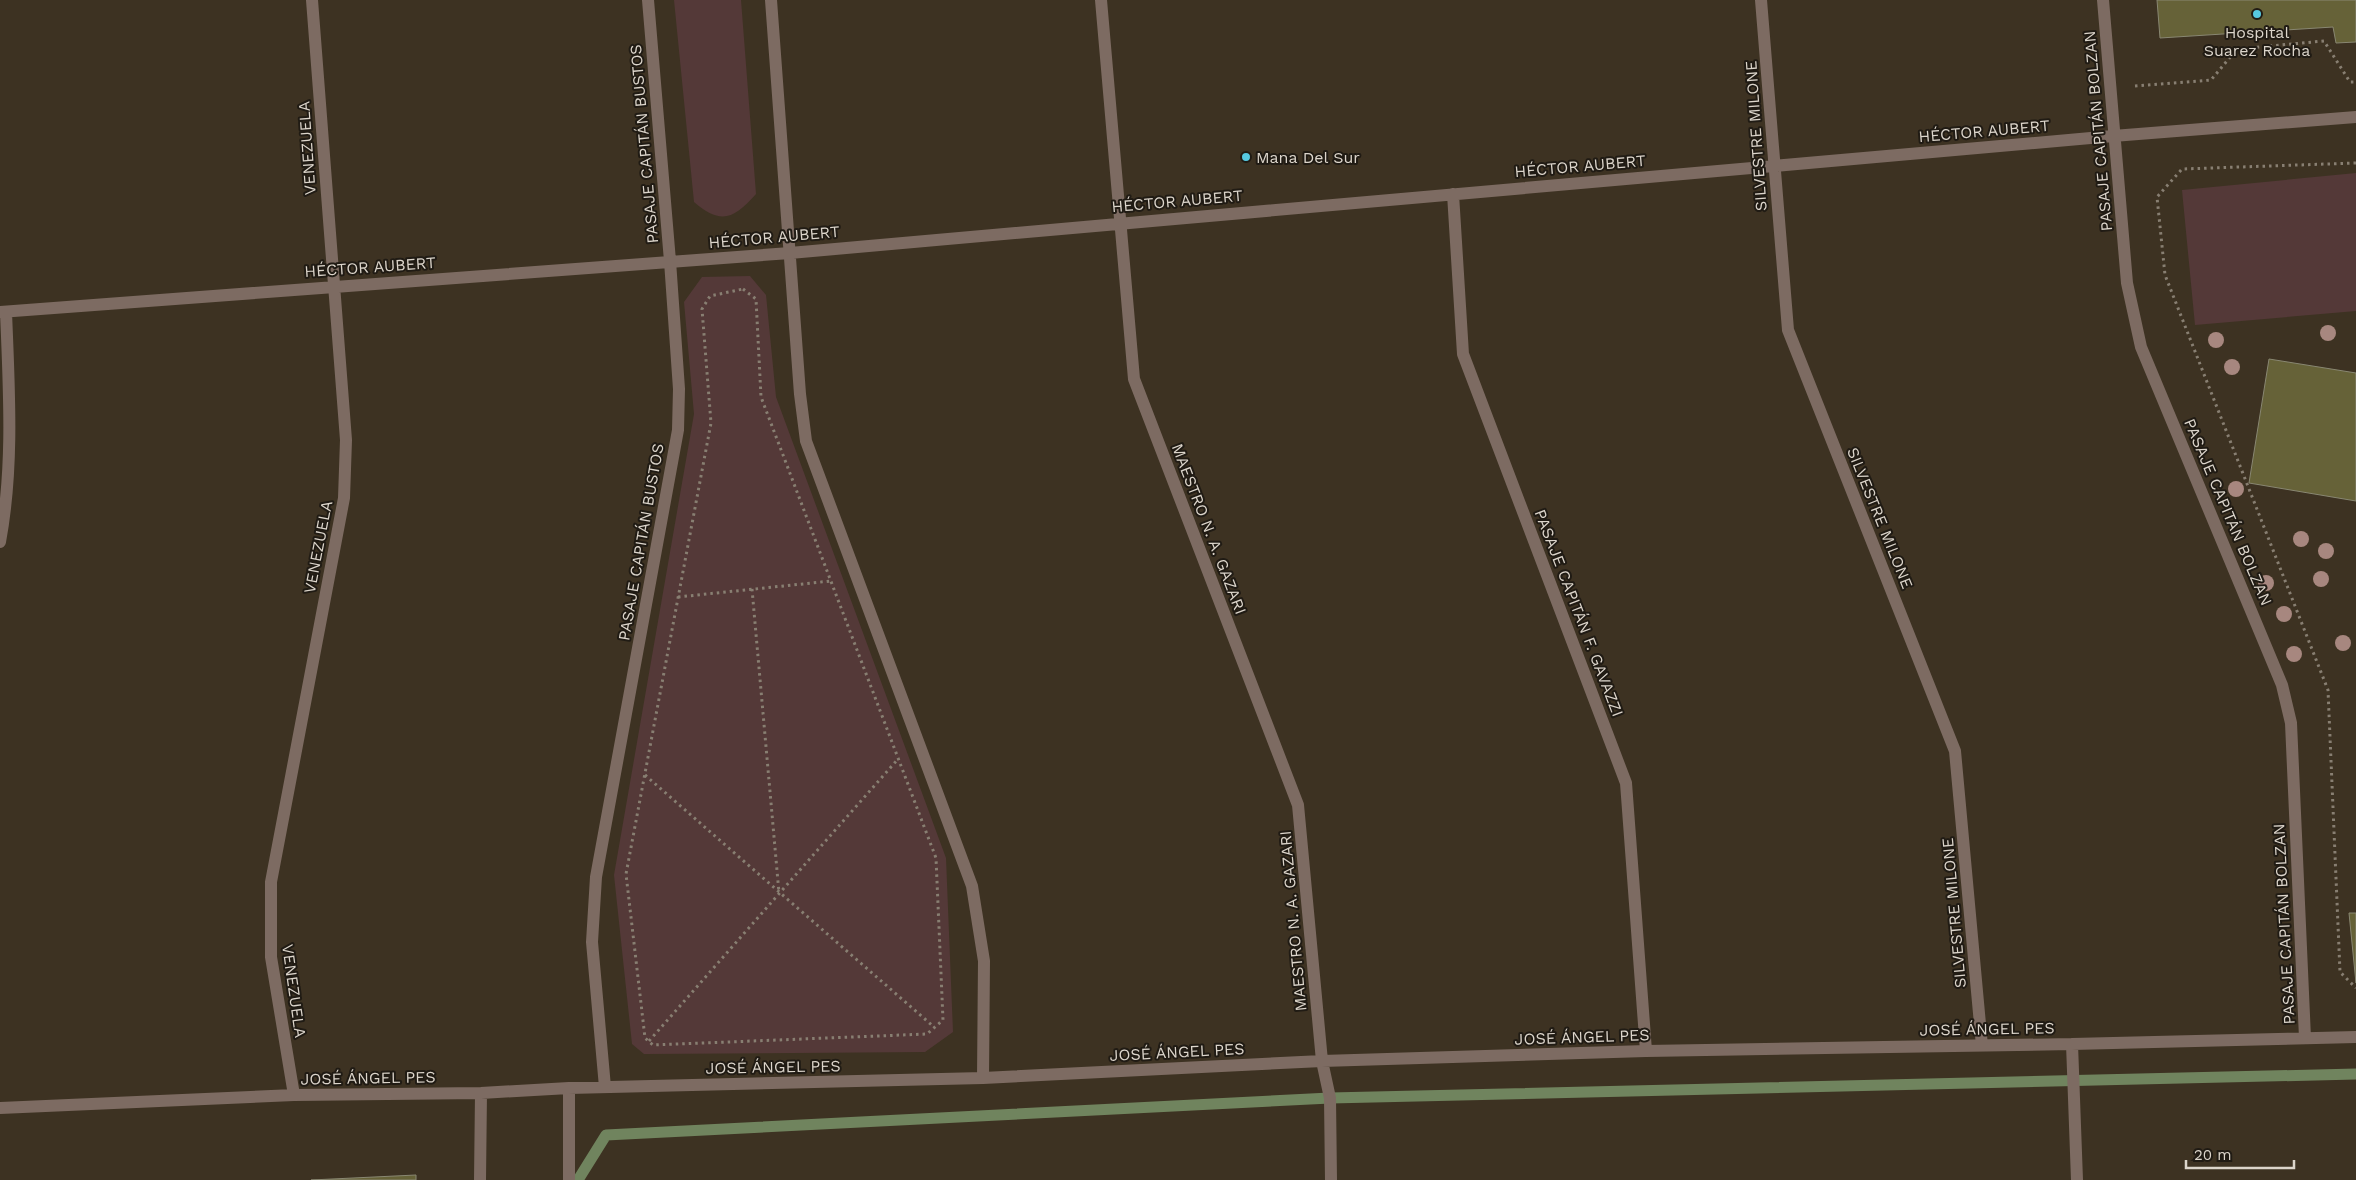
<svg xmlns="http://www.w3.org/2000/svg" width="2356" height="1180" viewBox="0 0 2356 1180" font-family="'Work Sans',sans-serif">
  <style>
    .green { fill: #543938 }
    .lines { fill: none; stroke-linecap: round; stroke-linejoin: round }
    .stream { stroke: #70845e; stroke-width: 11 }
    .building { fill: #666238; stroke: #898772 }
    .path { stroke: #887f72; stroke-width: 3; stroke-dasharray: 2.5 4; stroke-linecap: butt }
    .minor { stroke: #7d6b62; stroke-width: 12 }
    .tree { fill: #a7877f }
    .poi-dot { fill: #56c9e1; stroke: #201b14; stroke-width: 2 }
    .labels { text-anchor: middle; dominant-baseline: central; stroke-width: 4; stroke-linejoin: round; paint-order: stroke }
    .poi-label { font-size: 16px; fill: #dcd5cb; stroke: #201b14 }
    .street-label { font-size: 16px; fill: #dcd5cb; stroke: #201b14 }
  </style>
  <rect width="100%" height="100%" fill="#3d3222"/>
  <!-- green -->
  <path class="green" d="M674,0H741L756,194C734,219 721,225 694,202Z
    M2356,173V311L2195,325L2182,190Z
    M750,276L766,295L776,397L946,858L953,1032L925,1052L644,1054L632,1044L614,875L694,414L684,302L702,277Z"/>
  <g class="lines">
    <!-- stream -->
    <path class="stream" d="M578,1180L606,1135L1330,1098L2356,1074"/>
  </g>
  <!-- building -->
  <path class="building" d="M2157,0H2356V42L2336,43L2333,27L2160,38Z
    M2269,359L2356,373V501L2249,483Z
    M2349,913H2356V983Z
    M416,1175V1180H311Z"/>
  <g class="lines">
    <!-- path -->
    <path class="path" d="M2135,86L2211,80L2237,49L2324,41L2350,82H2356
      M2356,163L2182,169L2157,197L2165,275L2328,690L2340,972L2356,988
      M743,289L756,299L761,397L936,858L943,1020L927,1034L653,1045L645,1038L626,874L711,423L702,309L710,296Z
      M752,589L779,893
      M678,597L831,581
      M645,775L934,1027
      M649,1041L898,759"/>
    <!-- minor -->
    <path class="minor" d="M771,0L800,394L806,441L972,886L984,961L983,1078
      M1101,0L1134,379L1298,805L1322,1061L1330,1098L1331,1180
      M1761,0L1788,330L1955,751L1982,1046
      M2103,0L2127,283L2141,347L2282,685L2291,723L2305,1038
      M1453,194L1463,354L1626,783L1646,1051
      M0,312L790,253L2113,136L2356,117
      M0,542C14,466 9,389 6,312
      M2072,1044L2077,1180
      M605,1087L592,942L596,877L678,430L679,389L670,261L648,0
      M569,1088V1180
      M294,1095L271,957V882L344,498L346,440L312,0
      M0,1108L294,1095L481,1093L569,1088L983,1078L1322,1061L1646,1051L2072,1044L2356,1037
      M480,1180L481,1093"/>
  </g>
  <!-- trees -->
  <g class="tree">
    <circle cx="2328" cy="333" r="8"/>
    <circle cx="2216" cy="340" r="8"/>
    <circle cx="2232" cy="367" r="8"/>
    <circle cx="2236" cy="489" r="8"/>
    <circle cx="2301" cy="539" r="8"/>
    <circle cx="2326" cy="551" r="8"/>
    <circle cx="2321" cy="579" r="8"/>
    <circle cx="2266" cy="583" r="8"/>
    <circle cx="2284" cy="614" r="8"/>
    <circle cx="2343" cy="643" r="8"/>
    <circle cx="2294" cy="654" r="8"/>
  </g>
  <!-- markers -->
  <g class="poi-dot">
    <circle cx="2257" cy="14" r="5"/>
    <circle cx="1246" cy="157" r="5"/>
  </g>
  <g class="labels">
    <!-- poi labels -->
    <g class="poi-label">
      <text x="2257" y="32">Hospital<tspan x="2257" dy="18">Suarez Rocha</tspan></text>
      <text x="1256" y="157" text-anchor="start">Mana Del Sur</text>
    </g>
    <!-- street labels -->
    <g class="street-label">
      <text transform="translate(1984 131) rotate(-5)">HÉCTOR AUBERT</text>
      <text transform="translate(2098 131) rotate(-95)">PASAJE CAPITÁN BOLZAN</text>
      <text transform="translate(1756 136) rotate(-94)">SILVESTRE MILONE</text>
      <text transform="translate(644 144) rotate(-95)">PASAJE CAPITÁN BUSTOS</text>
      <text transform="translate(307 148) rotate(-94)">VENEZUELA</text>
      <text transform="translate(1580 166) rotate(-5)">HÉCTOR AUBERT</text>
      <text transform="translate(1177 201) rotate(-5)">HÉCTOR AUBERT</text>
      <text transform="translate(774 237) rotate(-5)">HÉCTOR AUBERT</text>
      <text transform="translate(370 267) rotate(-4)">HÉCTOR AUBERT</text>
      <text transform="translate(2228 512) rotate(67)">PASAJE CAPITÁN BOLZAN</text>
      <text transform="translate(1880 518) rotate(68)">SILVESTRE MILONE</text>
      <text transform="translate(1209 529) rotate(69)">MAESTRO N. A. GAZARI</text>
      <text transform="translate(641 542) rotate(-80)">PASAJE CAPITÁN BUSTOS</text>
      <text transform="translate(318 547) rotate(-79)">VENEZUELA</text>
      <text transform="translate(1579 613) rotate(69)">PASAJE CAPITÁN F. GAVAZZI</text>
      <text transform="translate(1954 913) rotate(-95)">SILVESTRE MILONE</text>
      <text transform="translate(1293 921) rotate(-95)">MAESTRO N. A. GAZARI</text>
      <text transform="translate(2284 924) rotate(-93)">PASAJE CAPITÁN BOLZAN</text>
      <text transform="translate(294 991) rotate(82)">VENEZUELA</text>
      <text transform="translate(1987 1029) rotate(-1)">JOSÉ ÁNGEL PES</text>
      <text transform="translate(1582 1037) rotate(-2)">JOSÉ ÁNGEL PES</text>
      <text transform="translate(1177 1052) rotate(-3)">JOSÉ ÁNGEL PES</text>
      <text transform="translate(773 1067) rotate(-1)">JOSÉ ÁNGEL PES</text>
      <text transform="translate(368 1078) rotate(-1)">JOSÉ ÁNGEL PES</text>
    </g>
  </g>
  <!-- scale -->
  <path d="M2186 1160v8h108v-8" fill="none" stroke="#dcd5cb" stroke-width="2.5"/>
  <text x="2194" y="1160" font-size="15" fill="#dcd5cb" stroke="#201b14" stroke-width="4" paint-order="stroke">20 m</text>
</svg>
